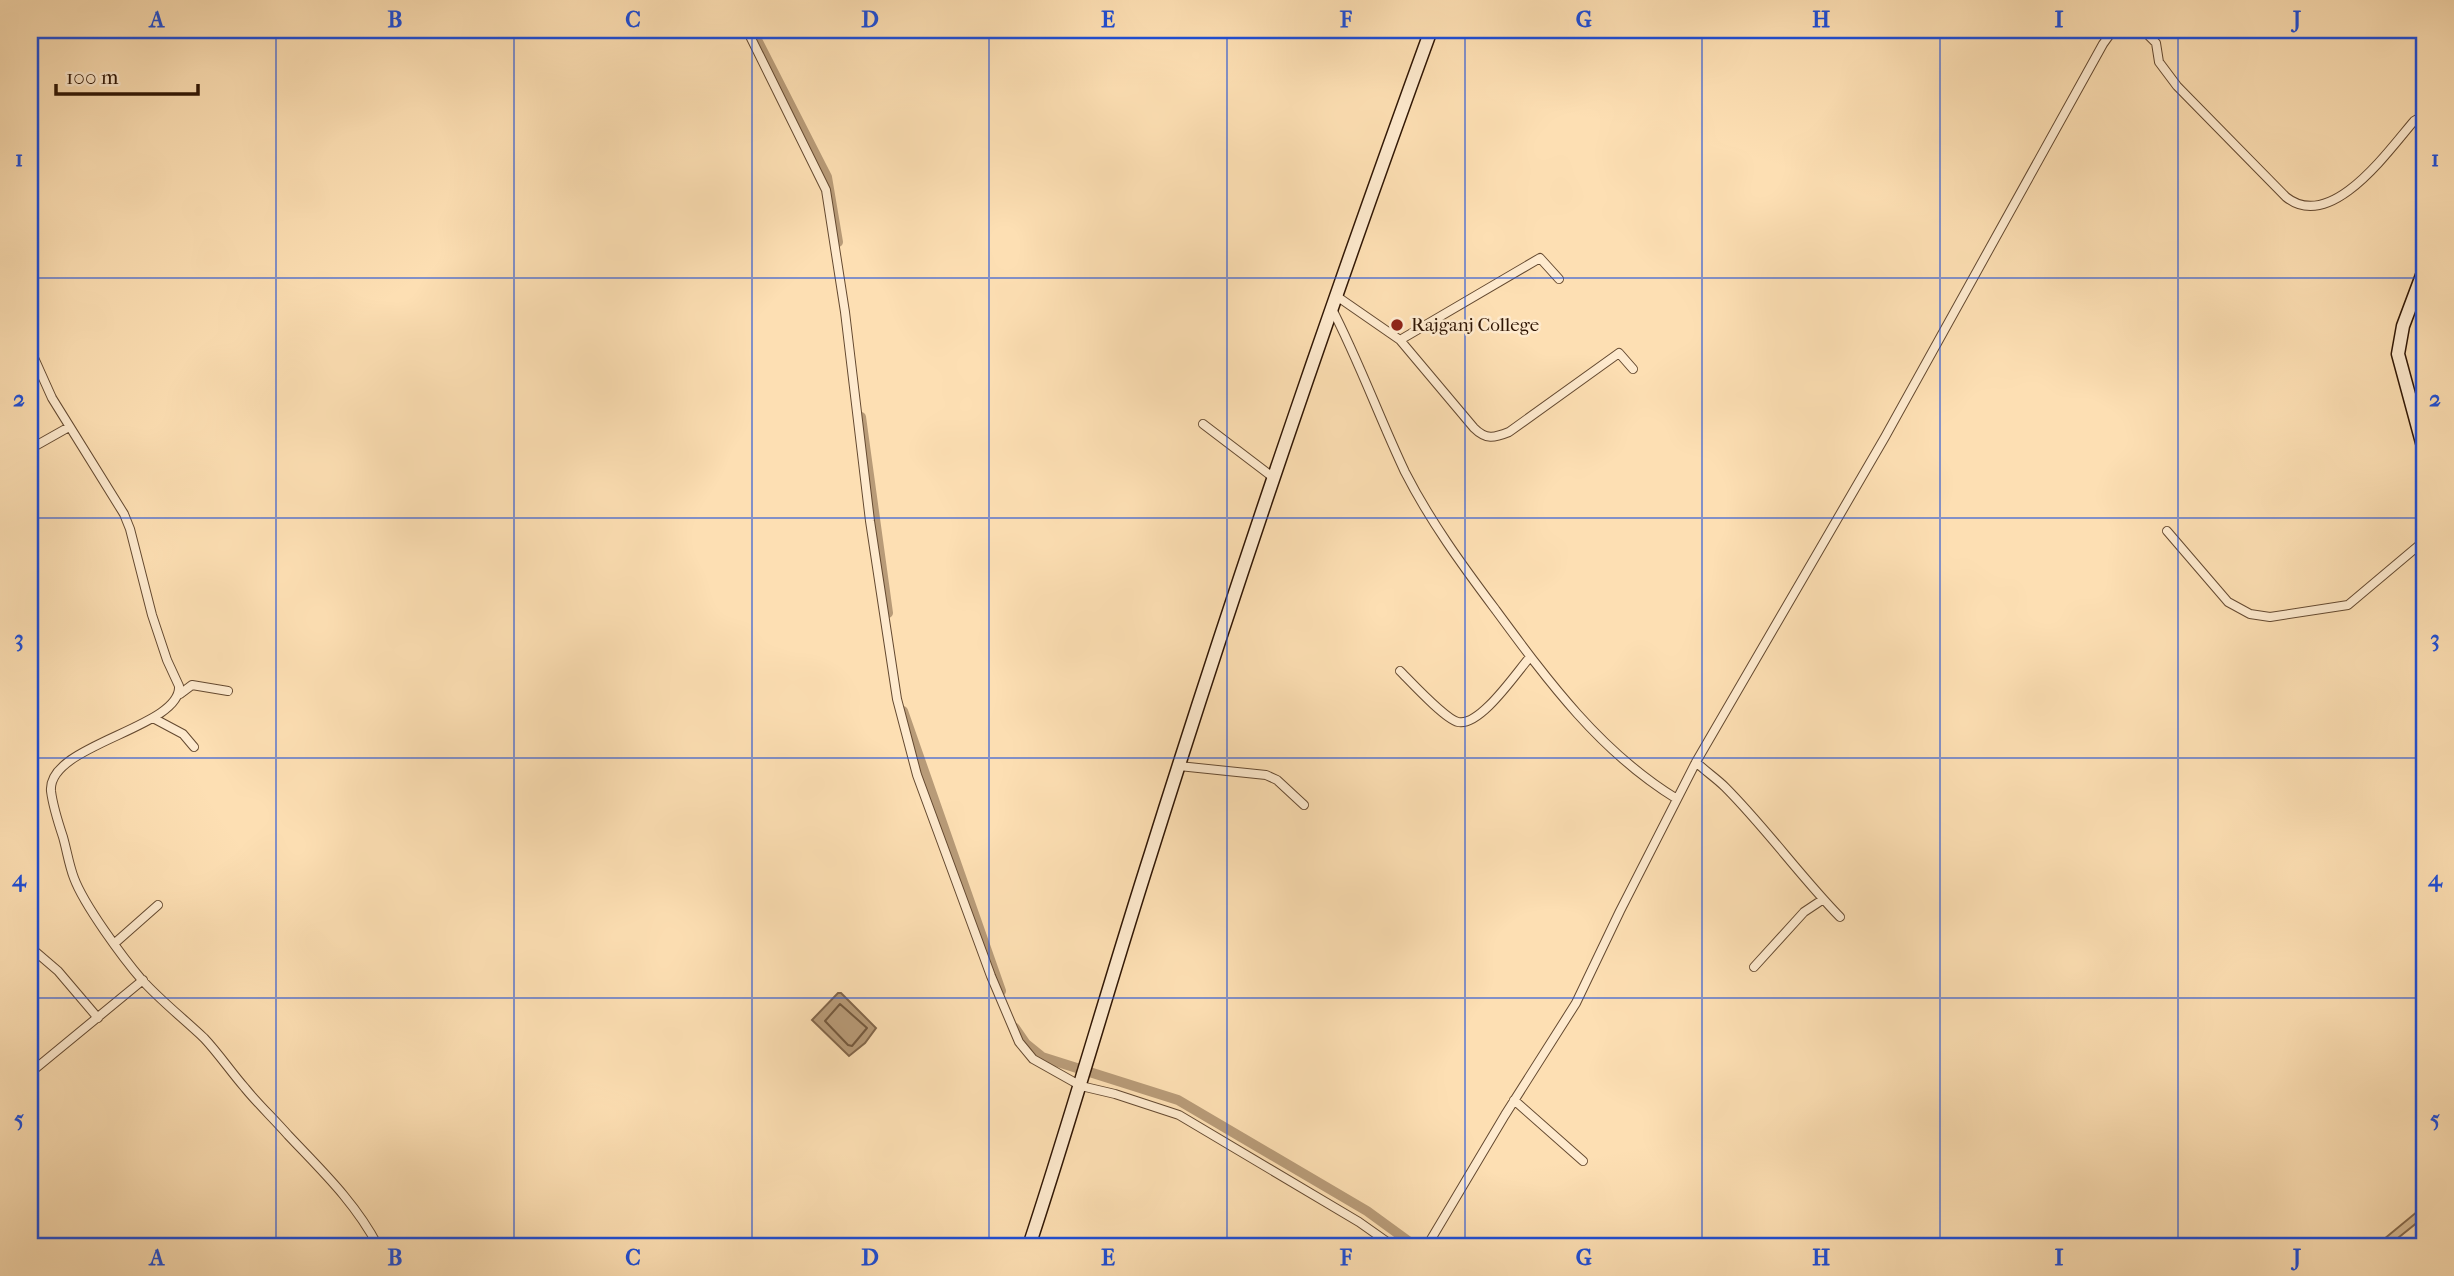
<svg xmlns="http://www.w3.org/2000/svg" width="2454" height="1276" viewBox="0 0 2454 1276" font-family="'IM FELL French Canon',serif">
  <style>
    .green { fill: #dabd95; stroke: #866a4d; stroke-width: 2 }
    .water { fill: #b89b78; stroke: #82664a; stroke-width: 2 }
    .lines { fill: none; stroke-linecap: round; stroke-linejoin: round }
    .shore { stroke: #74593e; stroke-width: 2 }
    .canal { stroke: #b89b78; stroke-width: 10 }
    .street-casing { stroke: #644930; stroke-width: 10 }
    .secondary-casing { stroke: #311705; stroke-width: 15 }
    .street { stroke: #feeace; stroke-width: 8 }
    .secondary { stroke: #feeace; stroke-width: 12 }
    .grid { fill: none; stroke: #1d4ed8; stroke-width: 2; stroke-opacity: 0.55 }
    .poi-dot { fill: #8f2418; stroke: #feeace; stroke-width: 2.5 }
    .labels { text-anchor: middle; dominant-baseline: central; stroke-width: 5; stroke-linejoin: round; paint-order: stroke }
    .poi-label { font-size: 19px; fill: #311705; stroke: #feeace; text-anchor: start }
    .neatline { fill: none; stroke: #1d4ed8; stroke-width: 2.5 }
    .grid-label { font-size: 23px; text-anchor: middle; font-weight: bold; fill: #1d4ed8 }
  </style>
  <rect width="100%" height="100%" fill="#fddfb3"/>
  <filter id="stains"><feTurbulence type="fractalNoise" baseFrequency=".00286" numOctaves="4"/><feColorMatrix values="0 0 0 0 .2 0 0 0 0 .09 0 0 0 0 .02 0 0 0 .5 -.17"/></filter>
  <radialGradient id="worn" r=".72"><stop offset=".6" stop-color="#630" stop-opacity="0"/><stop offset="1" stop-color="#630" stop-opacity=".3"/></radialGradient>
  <!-- green -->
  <path class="green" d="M2424,1206V1217L2388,1246H2380L2378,1244Z"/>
  <!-- water -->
  <path class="water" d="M838,993H841L876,1028L865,1043L849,1056L812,1020Z"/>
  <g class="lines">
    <!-- shore -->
    <path class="shore" d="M840,1004L867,1028L852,1046L848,1045L825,1021Z"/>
    <!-- canal -->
    <path class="canal" d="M752,30L827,177L838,242
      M861,417L888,613
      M903,711L1001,991
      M1015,1028L1026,1044L1042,1057L1178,1100L1367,1211L1415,1246"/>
    <!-- street casing -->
    <g class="street-casing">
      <path id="street" d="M747,30L826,190L845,312L870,521L897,699L917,775L991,976L1019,1042L1033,1059L1081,1086L1115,1094L1179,1115L1359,1222L1393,1246
        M2143,30L2156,43L2159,62L2177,86L2286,197C2331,233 2388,151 2414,121L2424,115
        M1335,295L1400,340L1540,258L1559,279
        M1331,307C1359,361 1379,417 1405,472C1430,521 1462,565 1495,609C1548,681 1600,752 1677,799
        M1400,340L1474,428C1486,440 1494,438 1509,432L1619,353L1633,369
        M30,349L52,398L124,514L130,529L152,615L167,660L179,686C182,728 47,744 51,791C53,807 58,822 63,837C67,851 69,865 74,878C84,905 123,958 142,980C161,1001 184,1019 204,1038C219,1054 231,1072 245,1088C258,1104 274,1119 288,1135C321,1170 355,1202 378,1246
        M1203,424L1274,478
        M30,449L69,427
        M2167,531L2228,602L2250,614L2270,617L2348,605L2424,541
        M1400,671C1411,682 1445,719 1458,722C1480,727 1516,673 1530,657
        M180,694L192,685L228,691
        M153,718L183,734L194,747
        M1696,762C1705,771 1716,778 1725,787C1766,828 1800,876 1840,917
        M1179,766L1266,775L1277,780L1304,805
        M115,943L158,905
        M30,947L58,971L98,1018
        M1754,967L1804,912L1822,900
        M30,1073L143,980
        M1514,1100L1583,1161
        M1427,1246L1505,1115L1576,1003L1620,911L1696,762L1885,437L2103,44L2113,30"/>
    </g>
    <!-- secondary casing -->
    <g class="secondary-casing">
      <path id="secondary" d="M2424,270L2403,326L2398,354L2424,450
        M1029,1246C1072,1116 1109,984 1151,853C1238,576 1332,302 1431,30"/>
    </g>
    <!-- street -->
    <use href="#street" class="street"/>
    <!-- secondary -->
    <use href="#secondary" class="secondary"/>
  </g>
  <!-- grid -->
  <path class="grid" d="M276,30V1246M514,30V1246M752,30V1246M989,30V1246M1227,30V1246M1465,30V1246M1702,30V1246M1940,30V1246M2178,30V1246M30,278H2424M30,518H2424M30,758H2424M30,998H2424"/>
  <!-- markers -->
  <circle class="poi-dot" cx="1397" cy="325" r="7"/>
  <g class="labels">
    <!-- poi labels -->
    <g class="poi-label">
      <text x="1411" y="325">Rajganj College</text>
    </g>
  </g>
  <!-- margin -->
  <rect width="2454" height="1276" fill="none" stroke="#fddfb3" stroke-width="77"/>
  <!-- scale -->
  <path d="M56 84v10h142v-10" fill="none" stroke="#311705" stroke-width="3.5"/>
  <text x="66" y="84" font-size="21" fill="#311705" stroke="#feeace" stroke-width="5" paint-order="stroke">100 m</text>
  <rect x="38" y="38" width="2378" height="1200" class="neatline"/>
  <g class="grid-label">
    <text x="157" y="27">A</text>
    <text x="395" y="27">B</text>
    <text x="633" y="27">C</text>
    <text x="870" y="27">D</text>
    <text x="1108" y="27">E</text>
    <text x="1346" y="27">F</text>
    <text x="1584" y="27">G</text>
    <text x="1821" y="27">H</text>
    <text x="2059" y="27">I</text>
    <text x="2297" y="27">J</text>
    <text x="19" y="166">1</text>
    <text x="2435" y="166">1</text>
    <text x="19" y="406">2</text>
    <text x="2435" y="406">2</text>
    <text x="19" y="646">3</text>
    <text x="2435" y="646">3</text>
    <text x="19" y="886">4</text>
    <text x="2435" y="886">4</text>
    <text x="19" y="1126">5</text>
    <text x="2435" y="1126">5</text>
    <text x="157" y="1265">A</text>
    <text x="395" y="1265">B</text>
    <text x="633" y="1265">C</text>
    <text x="870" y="1265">D</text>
    <text x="1108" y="1265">E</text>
    <text x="1346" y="1265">F</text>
    <text x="1584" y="1265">G</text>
    <text x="1821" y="1265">H</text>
    <text x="2059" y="1265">I</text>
    <text x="2297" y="1265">J</text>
  </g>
  <rect width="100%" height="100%" filter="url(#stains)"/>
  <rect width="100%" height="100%" fill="url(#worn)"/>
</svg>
